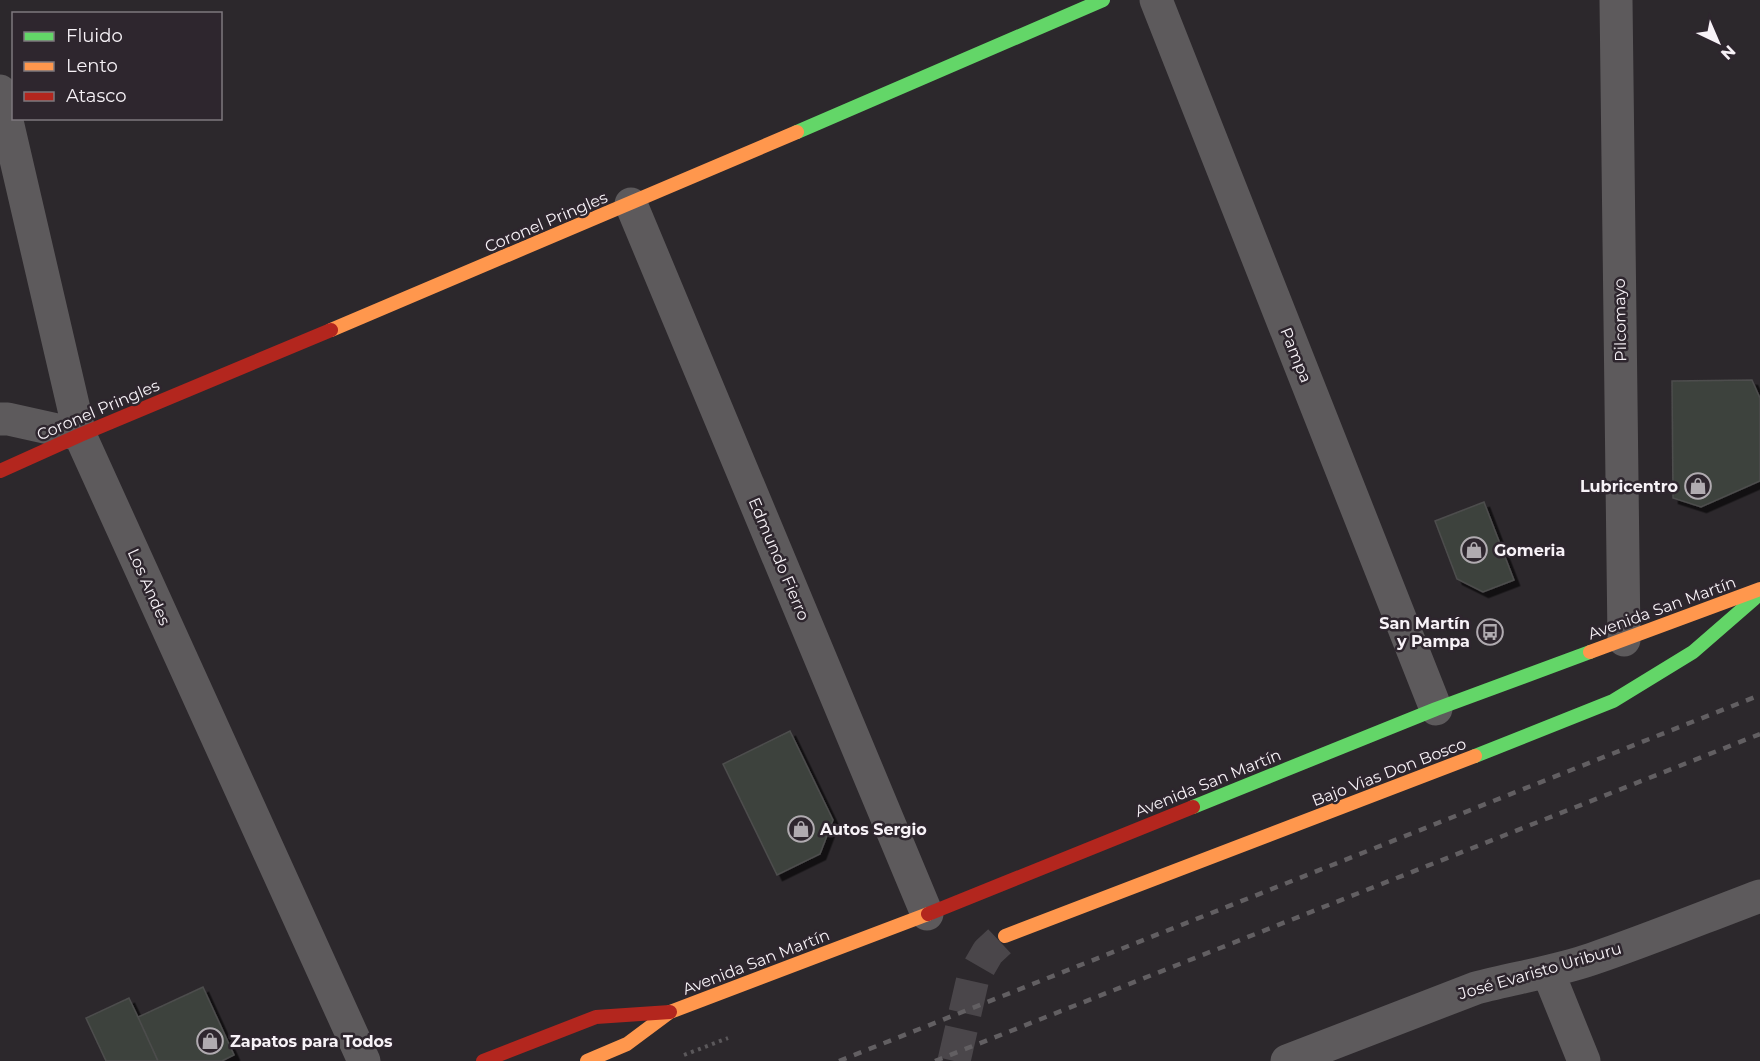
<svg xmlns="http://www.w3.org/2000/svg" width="1760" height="1061" viewBox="0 0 1760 1061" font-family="Montserrat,sans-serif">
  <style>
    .building { fill: #3e433e; stroke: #4d4d4d; stroke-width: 1.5; filter: url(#shadow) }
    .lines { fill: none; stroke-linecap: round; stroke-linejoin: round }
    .secondary-tunnel { stroke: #4a464a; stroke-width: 33; stroke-dasharray: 33 16; stroke-linecap: butt }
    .path { stroke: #5b585b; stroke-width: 4; stroke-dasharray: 3 4.5; stroke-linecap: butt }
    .street { stroke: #5d5a5c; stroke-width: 33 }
    .fast { stroke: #63d668; stroke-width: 14 }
    .slow { stroke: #ff974d; stroke-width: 14 }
    .jam { stroke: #b3261e; stroke-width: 14 }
    .rail { stroke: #625f62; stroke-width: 4.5; stroke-dasharray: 8 8; stroke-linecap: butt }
    .labels { text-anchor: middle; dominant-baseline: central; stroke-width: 5; stroke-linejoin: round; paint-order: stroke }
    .street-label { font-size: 16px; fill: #f7f2f7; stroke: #2e262e }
    .poi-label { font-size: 16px; font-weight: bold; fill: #f7f2f7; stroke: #2e262e; text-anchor: start }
  </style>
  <defs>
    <filter id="shadow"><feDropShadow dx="5.5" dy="5.5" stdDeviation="0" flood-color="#0009"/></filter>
  </defs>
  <rect width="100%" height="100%" fill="#2c282c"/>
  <!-- building -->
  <path class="building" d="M1752,380L1760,398V481L1701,507L1673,498L1672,381Z
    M1484,502L1514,580L1483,592L1457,579L1435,521Z
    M790,731L833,820L820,854L777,875L723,764Z
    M203,987L234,1055L222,1061H158L138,1017Z
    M129,998L138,1017L158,1061H106L86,1018Z"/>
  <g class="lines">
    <!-- secondary-tunnel -->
    <path class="secondary-tunnel" d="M954,1061L973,978L988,952L1005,936"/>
    <!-- path -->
    <path class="path" d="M684,1055L728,1038"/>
    <!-- street -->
    <path class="street" d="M1156,0L1436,709
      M1616,0L1624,640
      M0,91L80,435L364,1061
      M631,204L927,914
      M0,419H8L80,435
      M1548,972L1584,1061
      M1287,1061L1476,988C1514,978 1554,972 1592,959C1648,940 1704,917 1760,896"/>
    <!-- fast -->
    <path class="fast" d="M797,132L1103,0
      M1475,756L1613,701L1693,652L1754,599
      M1193,807L1436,709L1590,652"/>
    <!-- slow -->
    <path class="slow" d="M331,330L797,132
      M1590,652L1760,589
      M1005,936L1475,756
      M587,1061L627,1044L670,1012L928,914"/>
    <!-- jam -->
    <path class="jam" d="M0,471L80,435L331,330
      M928,914L1193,807
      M483,1061L596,1017L670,1012"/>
    <!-- rail -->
    <path class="rail" d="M839,1061L1760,695
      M935,1061L1760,734"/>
  </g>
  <!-- icons -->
  <defs>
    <g id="shop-ring" transform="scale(1.35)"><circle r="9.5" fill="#2e262e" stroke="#b0abb0" stroke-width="1.5"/><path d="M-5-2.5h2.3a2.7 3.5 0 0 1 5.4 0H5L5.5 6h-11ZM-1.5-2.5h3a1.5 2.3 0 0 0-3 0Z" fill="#b0abb0"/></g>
    <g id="bus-ring" transform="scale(1.35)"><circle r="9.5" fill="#2e262e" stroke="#b0abb0" stroke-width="1.5"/><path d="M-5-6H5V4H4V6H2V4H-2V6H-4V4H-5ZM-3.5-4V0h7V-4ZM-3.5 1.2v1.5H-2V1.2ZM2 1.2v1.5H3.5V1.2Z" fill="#b0abb0"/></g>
  </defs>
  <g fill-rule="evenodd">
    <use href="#shop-ring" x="1698" y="486"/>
    <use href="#shop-ring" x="1474" y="550"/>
    <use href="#bus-ring" x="1490" y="632"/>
    <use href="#shop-ring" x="801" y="829"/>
    <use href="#shop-ring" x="210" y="1041"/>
  </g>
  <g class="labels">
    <!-- street labels -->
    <g class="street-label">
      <text transform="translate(546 222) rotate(-23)">Coronel Pringles</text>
      <text transform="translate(1620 320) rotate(-91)">Pilcomayo</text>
      <text transform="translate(1296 355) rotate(68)">Pampa</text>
      <text transform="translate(98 410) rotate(-23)">Coronel Pringles</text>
      <text transform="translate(779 559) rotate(67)">Edmundo Fierro</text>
      <text transform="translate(149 587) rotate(66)">Los Andes</text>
      <text transform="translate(1662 608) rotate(-20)">Avenida San Martín</text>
      <text transform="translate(1389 772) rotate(-21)">Bajo Vias Don Bosco</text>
      <text transform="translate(1208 783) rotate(-22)">Avenida San Martín</text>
      <text transform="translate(756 962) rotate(-21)">Avenida San Martín</text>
      <text transform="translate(1540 971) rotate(-16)">José Evaristo Uriburu</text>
    </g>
    <!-- poi labels -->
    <g class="poi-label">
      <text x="1678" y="486" text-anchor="end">Lubricentro</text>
      <text x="1494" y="550">Gomeria</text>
      <text x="1470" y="623" text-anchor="end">San Martín<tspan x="1470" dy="18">y Pampa</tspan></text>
      <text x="820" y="829">Autos Sergio</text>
      <text x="230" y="1041">Zapatos para Todos</text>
    </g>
  </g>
  <!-- legend -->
  <rect x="12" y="12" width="210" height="108" fill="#2e262e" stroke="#7e787e" stroke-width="1.5"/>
  <rect x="24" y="32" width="30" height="9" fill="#63d668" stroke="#7e787e" stroke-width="1.5"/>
  <text x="66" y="42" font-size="18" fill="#f7f2f7">Fluido</text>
  <rect x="24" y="62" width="30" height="9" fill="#ff974d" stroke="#7e787e" stroke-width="1.5"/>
  <text x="66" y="72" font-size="18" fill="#f7f2f7">Lento</text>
  <rect x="24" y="92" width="30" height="9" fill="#b3261e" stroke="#7e787e" stroke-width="1.5"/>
  <text x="66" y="102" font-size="18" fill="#f7f2f7">Atasco</text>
  <!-- north arrow -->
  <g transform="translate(1718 42) rotate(136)" stroke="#2e262e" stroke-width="4.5" paint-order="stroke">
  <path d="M0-4.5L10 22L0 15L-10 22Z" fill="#f7f2f7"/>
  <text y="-9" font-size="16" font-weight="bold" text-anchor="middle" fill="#f7f2f7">N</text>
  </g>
</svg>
